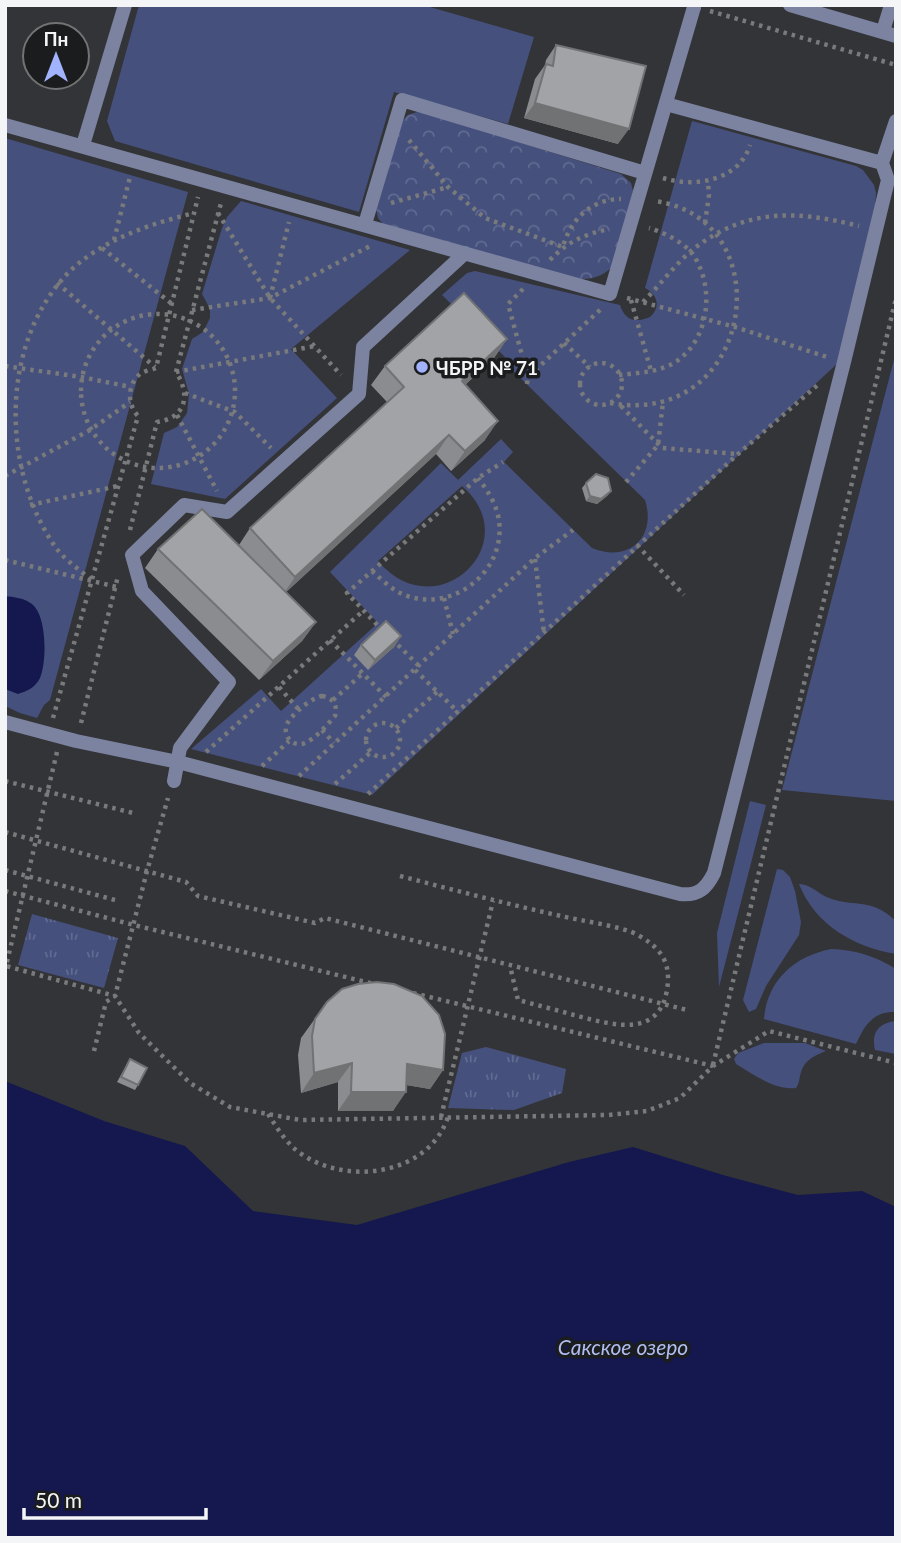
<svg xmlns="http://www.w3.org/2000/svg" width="901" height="1543" viewBox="0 0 901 1543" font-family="Lato,sans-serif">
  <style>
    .grass { fill: #46507d; fill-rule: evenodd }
    .forest { fill: url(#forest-crowns) }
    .park { fill: url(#park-tufts) }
    .water { fill: #14184e }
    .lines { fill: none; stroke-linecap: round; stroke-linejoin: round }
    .path { stroke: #797a7c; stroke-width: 4.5; stroke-dasharray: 3.5 5; stroke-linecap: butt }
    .lane { stroke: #7b83a0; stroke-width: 14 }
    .street { stroke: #7b83a0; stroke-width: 14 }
    .wall { fill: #8b8c8f }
    .shaded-wall { fill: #717274 }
    .building { fill: #a2a3a6; stroke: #717274; stroke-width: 2 }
    .poi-dot { fill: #a1b3fd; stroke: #1b1c1d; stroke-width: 2.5 }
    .labels { text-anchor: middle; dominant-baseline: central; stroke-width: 7; stroke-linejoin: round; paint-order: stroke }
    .poi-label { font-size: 19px; font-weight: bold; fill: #f4f5f6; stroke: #1b1c1d; text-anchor: start }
    .water-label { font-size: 21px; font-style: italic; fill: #afbdf2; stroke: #1b1c1d }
  </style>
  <defs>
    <pattern id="forest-crowns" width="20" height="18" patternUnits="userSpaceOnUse" patternTransform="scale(1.75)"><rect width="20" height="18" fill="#46507d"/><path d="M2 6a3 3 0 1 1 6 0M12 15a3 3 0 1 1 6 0" fill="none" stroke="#616a90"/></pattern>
    <pattern id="park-tufts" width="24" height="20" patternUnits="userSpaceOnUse" patternTransform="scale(1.75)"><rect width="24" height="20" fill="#46507d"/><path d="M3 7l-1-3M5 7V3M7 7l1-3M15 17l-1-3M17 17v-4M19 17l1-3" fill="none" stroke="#616a90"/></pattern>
  </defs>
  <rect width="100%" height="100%" fill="#333437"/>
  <!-- grass -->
  <path class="grass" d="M139,5H423L534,37L508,124L394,92L359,212L115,141L107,121Z
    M692,121L856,166L863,170L874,185L876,193L874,224L839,362L372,795L191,749L261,689L281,711L378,623L330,572L441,463L458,480L501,439L513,452L504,462L592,548C628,563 657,538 645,500L505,363L508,360L442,295L467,273L475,271L620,305C625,321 636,323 650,317C661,307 658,295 645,288ZM462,486C528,543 436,630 378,561Z
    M5,138L188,192L50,700L44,705L37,718L20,713L5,706Z
    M241,201L410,250L291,349L337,398L225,499L151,484L164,433L177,427L187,413L189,394L182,369L192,339L203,332L210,318V309L202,294L222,228L227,217Z
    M896,352V801L782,790Z
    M750,801L766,805L719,987L717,933Z
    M777,869L783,870L790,877L795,891L801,922L799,935L766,986L756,1009L749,1012L743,1000Z
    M799,884C811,884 818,894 829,898C857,908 870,897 896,921V954C854,947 815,925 799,884Z
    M831,949C856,950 875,956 896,969V1012C873,1011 865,1025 856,1044L764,1019C767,980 795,956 831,949Z
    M896,1021V1054L875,1050C871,1033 878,1023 896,1021Z
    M764,1043H805L826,1051C816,1055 805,1059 801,1072C799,1078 800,1082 796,1088C775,1091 753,1074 736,1064L734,1059L738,1053Z"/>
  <!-- forest -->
  <path class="forest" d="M417,112L429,114L621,174L631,183L633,191L613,266C603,276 594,279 580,279L383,224L378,218L376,208L401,122L408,115Z"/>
  <!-- park -->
  <path class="park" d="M32,914L118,938L104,988L18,965Z
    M486,1047L566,1069L562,1093L514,1110L448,1108L462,1053Z"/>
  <!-- water -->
  <path class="water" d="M5,596C14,597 24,598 32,604C47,616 47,661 40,678C35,688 27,691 18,694L5,689Z
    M5,1081L104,1121L185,1146L253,1211L357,1225L569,1162L633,1147L723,1175L798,1195L862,1191L896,1207V1538H5Z"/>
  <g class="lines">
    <!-- path -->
    <path class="path" d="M710,11L896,65
      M409,140L448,187L485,218L563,247C570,220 591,199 621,199
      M663,178C694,188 739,181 750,145
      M391,203L448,187
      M218,213L270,298L341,375
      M705,223L709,195L708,182
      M114,240L130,177
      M102,248L172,304
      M550,260C567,242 585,234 609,229
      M57,283L155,367
      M523,289L508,304L528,377
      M270,298L289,222
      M627,298L735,327L827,357
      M631,300L651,371
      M643,302C659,286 674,266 691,251C744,208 796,210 859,226
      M192,310L270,298L370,246
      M81 391a77 77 0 1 1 154 0a77 77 0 1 1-154 0Z
      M564,343L590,367
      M580 384a21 21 0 1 1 42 0a21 21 0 1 1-42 0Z
      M5,366L81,377L131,387
      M176,372L315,346
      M619,375C638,373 661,372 677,361C711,337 715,283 691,252C681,241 663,232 649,228
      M527,384L528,377L601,309
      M185,393L235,412L271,448
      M610,403C756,429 783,217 654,201
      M621,406L662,448L737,454
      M177,415L217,491
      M5,476L90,430L130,402
      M626,482L658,445L663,402
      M30,505L118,486
      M130,530L157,422C186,418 191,395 176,372L221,203
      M637,545L684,595
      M535,559L544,633
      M5,560L117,587
      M372,571C381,579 391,589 402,594C450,615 506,573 499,521C497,505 488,491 478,478
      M91,580C80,570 65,560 56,548C0,468 0,341 70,271C104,239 150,224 194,213
      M444,598L453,634
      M383,631L347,593L478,478L503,462
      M392,639L419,666
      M330,640L386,697
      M415,670L458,712
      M279,687L300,711
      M322,696C333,698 338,705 335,716C327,725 316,738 305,743C293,748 282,736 287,724C292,714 311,698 322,696Z
      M333,700L362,674
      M53,718L138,416C127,404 127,385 140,374C144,371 151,370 156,368L198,197
      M366 740a17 17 0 1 1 34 0a17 17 0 1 1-34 0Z
      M81,723L118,576
      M396,728L437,692
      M322,730L334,743
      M57,752L6,966L115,996L139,1033L190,1083L230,1107L300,1120L608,1115L647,1111L680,1098L713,1066L769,1031L896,1063
      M206,752L363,611
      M262,766L289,741
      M299,776L535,558L573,530
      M5,781L133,813
      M335,784L371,752
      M368,794L738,454L820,383
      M5,832L186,882L198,896L315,923L325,918L687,1010
      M5,870L115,900
      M400,876C454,890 507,904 561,916C581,921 622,926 638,935C657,946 669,958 668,981C664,1040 615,1026 574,1015C556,1010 537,1005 518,1000L510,966
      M5,891L134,925L374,984
      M413,993L713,1066
      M94,1051L106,1002L115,996L147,871L168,798
      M713,1065L896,298
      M268,1114C278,1129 287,1145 303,1155C350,1186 429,1174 448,1117
      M441,1117L493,901"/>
    <!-- lane -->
    <path class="lane" d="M666,104L882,163
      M5,125L610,294L694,7
      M83,145L125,5
      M365,224L402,100L645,173
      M5,722L76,741L178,762L680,894C698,896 706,889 714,873L844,362L888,180L882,163L896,121
      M174,781L180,748L229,682L142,591L132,555L184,505L227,512L359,394L363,347L465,253"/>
    <!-- street -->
    <path class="street" d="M790,5L896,36
      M694,7V5
      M883,31L891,5"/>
  </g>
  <!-- wall -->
  <path class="wall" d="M556,45L618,144L524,118L535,79L545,65L546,60Z
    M507,339L494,358L465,385L485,440L451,471L436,454L286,592L316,622L302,641L259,680L145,568L158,549L239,545L250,528L387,402L371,385L385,366Z
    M586,483L611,491L607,496L597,504L586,501L582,488Z
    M401,636L394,647L368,670L354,655L361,645Z
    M327,1002L443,1070L430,1089L407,1085L393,1111H338V1082L301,1093L298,1055L301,1038Z
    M130,1059L138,1085L135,1090L117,1082Z"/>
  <!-- shaded-wall -->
  <path class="shaded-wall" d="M535,103L629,129L618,144L524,118Z
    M507,339L494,358L448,401L462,381Z
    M498,421L485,440L451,471L465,451Z
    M449,435L436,454L282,596L295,577Z
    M611,491L607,496L597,504L586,501L590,496Z
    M316,622L302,641L259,680L273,661Z
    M401,636L394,647L368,670L375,660Z
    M352,1063L338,1082L301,1093L314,1073Z
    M407,1064L443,1070L430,1089L393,1083Z
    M351,1092H406L393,1111H338Z"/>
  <!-- building -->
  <path class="building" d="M556,45L646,66L629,129L535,103L546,64L553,66Z
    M464,293L507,339L462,381L498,421L465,451L449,435L295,577L250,528L404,387L385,366Z
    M596,474L608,478L611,491L601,499L590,496L586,483Z
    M202,509L316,622L273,661L158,549Z
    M386,621L401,636L375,660L361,645Z
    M377,982L394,984L422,996L439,1015L445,1034L443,1070L407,1064L406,1092H351L352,1063L314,1073L312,1036L315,1019L327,1002L342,989L358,984Z
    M130,1059L147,1068L138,1085L121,1077Z"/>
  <!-- markers -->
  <circle class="poi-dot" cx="422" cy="367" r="7"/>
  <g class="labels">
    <!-- poi labels -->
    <g class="poi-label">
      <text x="436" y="367">ЧБРР № 71</text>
    </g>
    <!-- water labels -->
    <g class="water-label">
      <text x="623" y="1346">Сакское озеро</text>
    </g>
  </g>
  <!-- border -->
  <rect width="901" height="1543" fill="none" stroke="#f4f5f6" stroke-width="14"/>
  <!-- north arrow -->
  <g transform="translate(56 56)"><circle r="33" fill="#1b1c1d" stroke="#727374" stroke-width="2"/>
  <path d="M0-5L12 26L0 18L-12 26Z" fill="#a1b3fd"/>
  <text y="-10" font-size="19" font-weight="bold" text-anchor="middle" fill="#f4f5f6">Пн</text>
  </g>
  <!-- scale -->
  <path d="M24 1508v10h182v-10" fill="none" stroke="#f4f5f6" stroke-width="3.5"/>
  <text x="35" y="1508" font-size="21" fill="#f4f5f6" stroke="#1b1c1d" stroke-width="5" paint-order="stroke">50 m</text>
</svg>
